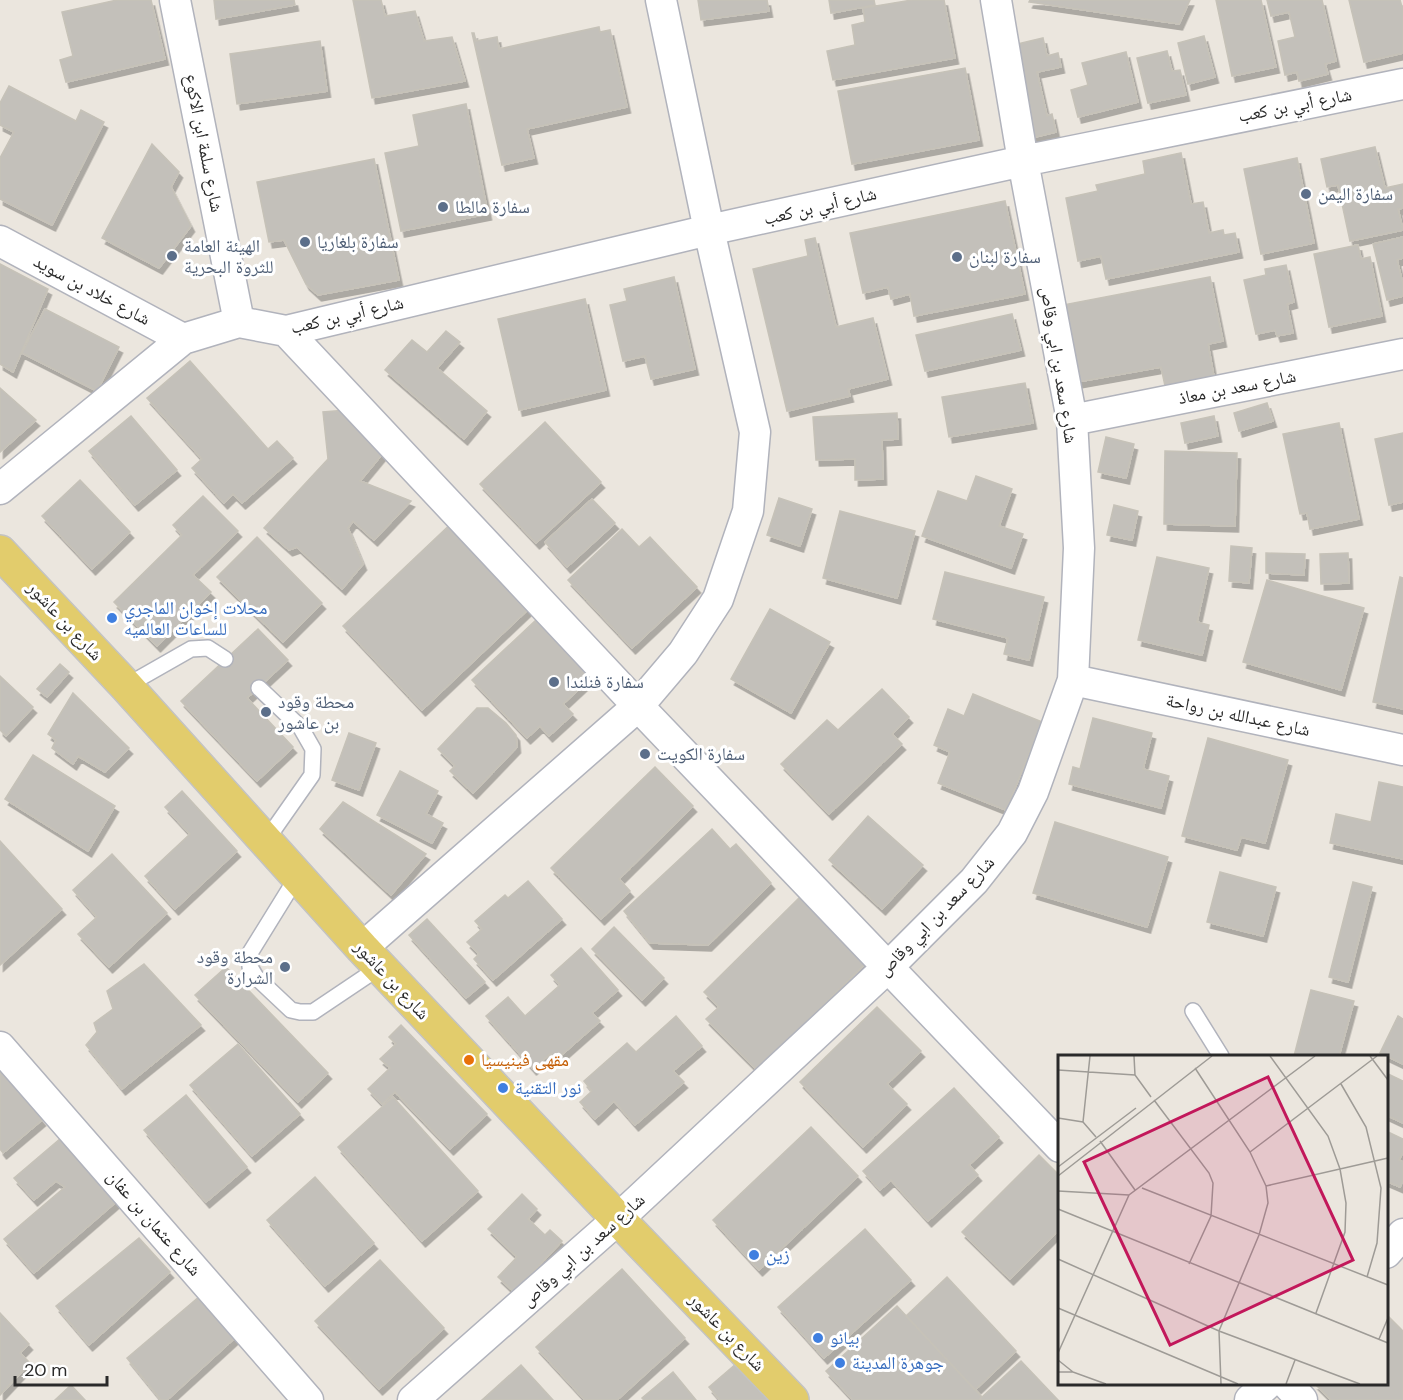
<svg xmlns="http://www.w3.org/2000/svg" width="1403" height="1400" viewBox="0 0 1403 1400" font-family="'DM Sans','Noto Naskh Arabic',sans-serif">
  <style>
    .building { fill: #c3c0ba; stroke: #c6c2b8; stroke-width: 1.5; filter: url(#shadow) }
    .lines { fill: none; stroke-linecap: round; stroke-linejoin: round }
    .service-casing { stroke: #b1b3bc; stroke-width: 18 }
    .minor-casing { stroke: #b1b3bc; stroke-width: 33 }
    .primary-casing { stroke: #c3c3c3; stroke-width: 36 }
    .service { stroke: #fff; stroke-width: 15 }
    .minor { stroke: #fff; stroke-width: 30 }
    .primary { stroke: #e2cc6c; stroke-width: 33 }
    .service-dot { fill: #5c6f8a; stroke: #fff; stroke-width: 2 }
    .shop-dot { fill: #3f7fe0; stroke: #fff; stroke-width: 2 }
    .food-dot { fill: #e8710a; stroke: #fff; stroke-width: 2 }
    .labels { text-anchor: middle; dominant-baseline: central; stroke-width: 6; stroke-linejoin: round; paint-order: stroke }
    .street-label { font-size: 18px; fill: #2a2a2a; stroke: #fff }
    .service-label { font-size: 18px; fill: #4e5e75; stroke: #fff; text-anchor: start }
    .shop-label { font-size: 18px; fill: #366cbe; stroke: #fff; text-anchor: start }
    .food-label { font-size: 18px; fill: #c56008; stroke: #fff; text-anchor: start }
    .inset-road { fill: none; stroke: #9e9b96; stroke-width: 1.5 }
    .view { fill: #c2185b; fill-opacity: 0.15; stroke: #c2185b; stroke-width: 3 }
    .inset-edge { fill: none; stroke: #2a2a2a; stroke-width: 3 }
  </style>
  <defs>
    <filter id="shadow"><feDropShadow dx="3.5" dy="6" stdDeviation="0" flood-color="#0004"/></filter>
  </defs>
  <rect width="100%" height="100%" fill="#ebe6de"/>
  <!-- building -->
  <path class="building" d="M117,0H151L165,59L66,82L60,60L73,56L62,12Z
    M214,0H294L295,5L216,19Z
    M353,0H381L385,16L415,11L424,41L452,37L465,81L372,98Z
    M698,0H767L769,11L701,20Z
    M829,0H874L875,5L831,13Z
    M912,0H944L955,58L833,80L827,51L855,45L852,25L865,22L863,8Z
    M1030,0H1190L1179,24L1029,2Z
    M1216,0H1261L1276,67L1232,76Z
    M1267,0H1322L1336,61L1325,64L1328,74L1299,81L1297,72L1285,75L1278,41L1295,37L1289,12L1271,16Z
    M1349,0H1400L1403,10V53L1364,62Z
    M599,27L600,32L610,30L627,107L527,129L534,158L502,165L472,33H474L476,41L497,37L499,49Z
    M1204,36L1215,77L1188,84L1178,43Z
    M1043,38L1047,56L1058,53L1061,67L1037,72L1047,116L1052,114L1056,132L1031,138L1009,46Z
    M320,41L327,91L237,104L230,54Z
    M1167,51L1172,71L1180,70L1186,95L1148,103L1137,58Z
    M1126,52L1138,102L1078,117L1071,90L1088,85L1082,63Z
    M965,68L979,140L852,164L838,91Z
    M9,86L76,121L81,110L104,122L52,225L0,199V158L14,132L0,125V103Z
    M466,104L488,214L401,231L385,153L419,146L413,115Z
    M152,144L179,172L171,187L191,226L159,268L102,238Z
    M1375,147L1385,188L1403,184V208L1398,209L1403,230L1350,241L1338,185L1327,187L1321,159Z
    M1181,153L1191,204L1203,202L1209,233L1223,230L1224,235L1235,233L1239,252L1106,279L1101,256L1078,261L1066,198L1098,191L1096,185L1145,174L1143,161Z
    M1297,158L1314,243L1261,254L1244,169Z
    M374,159L399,280L318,295L306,284L284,240L269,242L257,182Z
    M1005,201L1025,294L914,316L910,294L891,299L888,287L863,293L850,233Z
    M1403,237V258L1397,260L1403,284V296L1387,300L1373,244Z
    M815,238L836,327L873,318L888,379L848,389L850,396L787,411L753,269L808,256L805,240Z
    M1358,245L1361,259L1370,257L1382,316L1329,327L1314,254Z
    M0,264L48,289L13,372L0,364Z
    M1286,265L1294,302L1287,304L1293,333L1277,336L1275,330L1256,334L1244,280L1266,275L1265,269Z
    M674,277L695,369L651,379L645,356L623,361L610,305L627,301L624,289Z
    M1210,277L1223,341L1208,344L1214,377L1165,386L1161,367L1078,382L1063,305Z
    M585,299L606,390L519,410L498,319Z
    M45,309L119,347L97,391L22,353Z
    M1012,314L1021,350L925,371L916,335Z
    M446,331L460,342L437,368L487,411L464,439L385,370L412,340L427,352Z
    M190,361L268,449L277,441L293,458L242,503L233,494L224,503L192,468L202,459L147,398Z
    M1025,383L1033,423L949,437L942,397Z
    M0,388L36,420L0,452Z
    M1267,403L1273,421L1239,431L1234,413Z
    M347,410L384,452L360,481L411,501L374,540L353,521L348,528L363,564L342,589L297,547L289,550L264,528L328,459L323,412Z
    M897,413L898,439L882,440L883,479L855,480V459L816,460L813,417Z
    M131,416L177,470L135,505L89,451Z
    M1214,416L1218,436L1185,443L1181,423Z
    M545,422L601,482L536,543L480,484Z
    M1339,423L1359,519L1310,529L1307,513L1300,514L1283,434Z
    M1403,433V502L1389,505L1375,439Z
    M1106,437L1134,444L1126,478L1098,472Z
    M1165,451L1237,453L1235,526L1164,524Z
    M976,476L1012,489L999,526L1023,534L1011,568L922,536L938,491L967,501Z
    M80,480L130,532L92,569L42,516Z
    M203,496L238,531L193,575L211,592L157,646L114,602L182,535L173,525Z
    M779,498L812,509L800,546L767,535Z
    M592,499L615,523L567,567L545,542Z
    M1114,505L1138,511L1132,540L1107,535Z
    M840,511L915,531L897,598L823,578Z
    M458,517L537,601L422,710L343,626Z
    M622,529L639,547L650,537L697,587L632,648L568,580Z
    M257,537L322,603L283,642L217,577Z
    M1231,546L1252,548L1249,583L1229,581Z
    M1266,553L1305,554L1304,575L1266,573Z
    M1348,553L1349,583L1321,584L1320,554Z
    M1157,557L1209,568L1197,622L1209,625L1202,655L1138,640Z
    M945,572L1044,597L1029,660L1004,654L1008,638L933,619Z
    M1400,577L1403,578V709L1373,702Z
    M1267,580L1364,608L1341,690L1243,662Z
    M770,609L830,642L791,713L731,679Z
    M537,619L592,677L563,704L573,714L549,736L540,726L527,738L472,680Z
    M258,629L288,660L247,698L293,747L257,781L181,701Z
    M60,664L69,672L47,697L37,689Z
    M0,676L33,707L6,736L0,730Z
    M882,689L909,717L892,734L902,744L829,814L781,764L827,720L838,730Z
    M73,693L129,748L105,772L78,756L73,764L52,748L56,740L48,734Z
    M973,694L1042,722L1006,810L938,783L950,752L934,745L948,709L964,716Z
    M477,708H488L506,723L516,735L517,747L473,793L450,771L455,766L438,749Z
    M1093,718L1152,733L1143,769L1169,776L1161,808L1069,784L1073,767L1080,769Z
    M349,733L376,743L359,790L332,780Z
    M1208,738L1288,760L1265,843L1241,837L1237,850L1182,836Z
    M33,755L115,806L88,851L5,799Z
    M655,767L693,806L619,879L630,891L601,919L551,868Z
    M400,771L438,791L426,814L443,823L432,843L377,815Z
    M1379,782L1403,787V859L1330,843L1336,814L1371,822Z
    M182,791L237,851L175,909L145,876L190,834L165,807Z
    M343,802L426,854L391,895L320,829Z
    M868,816L923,865L882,909L829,860Z
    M1055,822L1168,857L1147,927L1033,893Z
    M712,829L730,849L736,844L771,883L708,945L650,943L624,911Z
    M0,841L62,909L0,965Z
    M112,854L167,913L109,967L78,934L97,917L73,890Z
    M1220,872L1276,887L1263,936L1207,922Z
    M528,881L562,919L493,980L474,959L479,954L467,942L482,929L475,921L505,895L508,898Z
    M1353,882L1372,887L1348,982L1329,977Z
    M804,893L870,959L757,1070L706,1019L719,1007L704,992Z
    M427,919L485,982L466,998L409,935Z
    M614,927L664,978L642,1000L592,949Z
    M581,948L618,990L592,1013L600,1021L556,1060L551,1053L533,1069L486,1016L508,997L525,1016L560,985L551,975Z
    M144,964L201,1025L122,1089L86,1045L97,1032L94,1023L113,1009L107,991Z
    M226,967L328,1073L298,1102L195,995Z
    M1311,990L1354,1001L1339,1056H1294Z
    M877,1007L921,1051L887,1084L907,1104L863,1147L800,1082Z
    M676,1016L702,1046L673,1071L684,1082L635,1125L614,1101L595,1119L580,1102L592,1091L584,1081L627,1043L636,1052Z
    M1398,1016L1403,1019V1064L1380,1053Z
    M401,1025L487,1114L450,1149L395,1092L382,1104L368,1089L390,1068L380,1059L396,1044L389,1037Z
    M238,1044L300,1114L252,1156L190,1085Z
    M0,1067L16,1076L11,1083L42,1120L3,1153L0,1149Z
    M1386,1073L1403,1081V1123L1386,1115Z
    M954,1088L999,1137L969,1165L978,1175L928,1221L891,1180L880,1190L863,1171Z
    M186,1095L247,1167L206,1202L144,1130Z
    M393,1097L478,1191L422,1241L338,1147Z
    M811,1127L858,1176L759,1270L713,1220Z
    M1386,1131L1403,1139V1152L1399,1160L1403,1162V1180L1400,1187L1386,1181Z
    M61,1138L116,1202L34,1273L4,1239L65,1187L56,1181L34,1200L14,1178Z
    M1039,1155L1060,1176V1229L1010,1279L962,1232Z
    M315,1177L374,1243L325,1286L267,1220Z
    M522,1194L537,1209L528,1219L545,1235L550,1230L562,1241L514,1292L498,1277L517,1257L488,1229Z
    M865,1229L911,1280L824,1358L778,1307Z
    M139,1238L170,1272L89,1345L56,1306Z
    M380,1260L444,1328L379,1389L315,1321Z
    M622,1269L685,1338L617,1400H585L536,1347Z
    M947,1277L1016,1351L975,1390L906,1316Z
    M200,1296L238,1335L167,1400H161L127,1358Z
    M897,1306L982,1397L979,1400H853L826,1371Z
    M0,1313L29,1344L20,1353L30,1363L0,1395Z
    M1386,1314L1403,1331V1400H1331L1315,1384H1386Z
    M1021,1361L1058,1400H979L982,1397Z
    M737,1363L768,1400H720L709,1387Z
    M521,1365L553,1400H482Z
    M673,1372L696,1400H644L642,1398Z
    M71,1385L85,1400H55Z"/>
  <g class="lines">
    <!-- service casing -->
    <g class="service-casing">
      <path id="service" d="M126,686L191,649L208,648L225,659
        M259,688L301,728L313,749L312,775L265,842
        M297,877L250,953V967L256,977L291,1010L300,1012H313L380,967
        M1193,1011L1221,1056"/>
    </g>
    <!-- minor casing -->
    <g class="minor-casing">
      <path id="minor" d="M175,0L239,322
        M0,241L183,339
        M286,331L638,706L1060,1147
        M1072,420L1403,354
        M0,489L183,339L239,322L286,331L709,230L1023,161L1403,84
        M1073,680L1403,750
        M362,948L638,706L683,653L718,599L748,511L755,432L709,230L661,0
        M0,1047L308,1400
        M1386,1253L1403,1234
        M1287,1384L1302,1400
        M413,1400L618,1219L887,968L974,881L1012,833L1033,792L1073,680L1079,548L1072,420L1023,161L996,0
        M1250,1400L1267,1384"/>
    </g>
    <!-- primary casing -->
    <g class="primary-casing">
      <path id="primary" d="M0,552L126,686L362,948L618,1219L792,1400"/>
    </g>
    <!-- service -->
    <use href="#service" class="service"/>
    <!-- minor -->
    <use href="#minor" class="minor"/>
    <!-- primary -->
    <use href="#primary" class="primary"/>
  </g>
  <!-- markers -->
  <g class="service-dot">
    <circle cx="1306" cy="194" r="6"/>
    <circle cx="443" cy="207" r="6"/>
    <circle cx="305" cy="242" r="6"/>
    <circle cx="172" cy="256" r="6"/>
    <circle cx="957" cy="257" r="6"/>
    <circle cx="554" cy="682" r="6"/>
    <circle cx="266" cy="712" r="6"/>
    <circle cx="645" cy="754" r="6"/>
    <circle cx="285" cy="967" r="6"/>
  </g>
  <g class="shop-dot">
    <circle cx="112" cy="618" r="6"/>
    <circle cx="503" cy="1088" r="6"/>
    <circle cx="754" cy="1255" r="6"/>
    <circle cx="818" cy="1338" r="6"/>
    <circle cx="840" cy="1363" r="6"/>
  </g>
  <circle class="food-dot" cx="469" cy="1060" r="6"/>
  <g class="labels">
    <!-- street labels -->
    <g class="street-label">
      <text transform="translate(1295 105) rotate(-11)">شارع أبي بن كعب</text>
      <text transform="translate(204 143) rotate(79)">شارع سلمة ابن الاكوع</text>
      <text transform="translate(820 206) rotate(-13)">شارع أبي بن كعب</text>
      <text transform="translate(92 290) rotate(28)">شارع خلاد بن سويد</text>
      <text transform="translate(347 315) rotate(-13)">شارع أبي بن كعب</text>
      <text transform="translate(1059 365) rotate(81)">شارع سعد بن ابي وقاص</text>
      <text transform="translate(1237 387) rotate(-11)">شارع سعد بن معاذ</text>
      <text transform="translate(65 621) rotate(47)">شارع بن عاشور</text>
      <text transform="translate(1238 715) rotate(12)">شارع عبدالله بن رواحة</text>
      <text transform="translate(936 916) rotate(-46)">شارع سعد بن ابي وقاص</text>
      <text transform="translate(392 980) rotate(47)">شارع بن عاشور</text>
      <text transform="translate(154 1223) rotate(49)">شارع عثمان بن عفان</text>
      <text transform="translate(583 1250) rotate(-42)">شارع سعد بن ابي وقاص</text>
      <text transform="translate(727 1332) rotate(46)">شارع بن عاشور</text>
    </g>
    <!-- service labels -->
    <g class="service-label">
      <text x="1318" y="194">سفارة اليمن</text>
      <text x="455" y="207">سفارة مالطا</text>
      <text x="317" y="242">سفارة بلغاريا</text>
      <text x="184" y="246">الهيئة العامة<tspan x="184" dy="21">للثروة البحرية</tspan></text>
      <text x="969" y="257">سفارة لبنان</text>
      <text x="566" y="682">سفارة فنلندا</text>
      <text x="278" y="702">محطة وقود<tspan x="278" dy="21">بن عاشور</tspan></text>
      <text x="657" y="754">سفارة الكويت</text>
      <text x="273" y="957" text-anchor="end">محطة وقود<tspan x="273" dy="21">الشرارة</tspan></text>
    </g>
    <!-- shop labels -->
    <g class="shop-label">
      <text x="124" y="608">محلات إخوان الماجري<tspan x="124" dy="21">للساعات العالميه</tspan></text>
      <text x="515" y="1088">نور التقنية</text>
      <text x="766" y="1255">زين</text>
      <text x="830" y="1338">بيانو</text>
      <text x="852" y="1363">جوهرة المدينة</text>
    </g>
    <!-- food labels -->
    <g class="food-label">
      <text x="481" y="1060">مقهى فينيسيا</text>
    </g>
  </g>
  <!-- overview -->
  <g transform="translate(1058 1055)">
    <rect width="330" height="330" fill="#ebe6de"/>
    <path class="inset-road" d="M76,1L77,20L93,42M212,1L270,81L282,114L288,148L287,177L258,258M312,1L330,25M137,13L192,97L208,131L210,148L201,180L161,276L163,329M0,15L77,20M283,29L308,72L323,133L319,188L309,222M96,45L151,118L155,128L153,161L131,209M0,63L25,67M25,67L32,1M25,67L38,82M42,86L77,135M192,97L319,1M0,112L78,53M0,121L154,1M208,131L330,103M84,133L330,230M0,136L71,140M0,154L330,288M0,204L161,276L302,329M0,253L180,329M321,284L330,263M0,298L71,140L257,1M0,305L15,317M0,317H15L48,329M228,329L237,305"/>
    <path class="view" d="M210,22L295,205L112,290L26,107Z"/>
    <rect width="330" height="330" class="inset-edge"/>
  </g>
  <!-- scale -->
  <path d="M15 1376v9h92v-9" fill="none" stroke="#2a2a2a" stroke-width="3"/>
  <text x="24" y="1376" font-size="18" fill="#2a2a2a" stroke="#ffffff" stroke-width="4.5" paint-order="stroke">20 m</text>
</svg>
